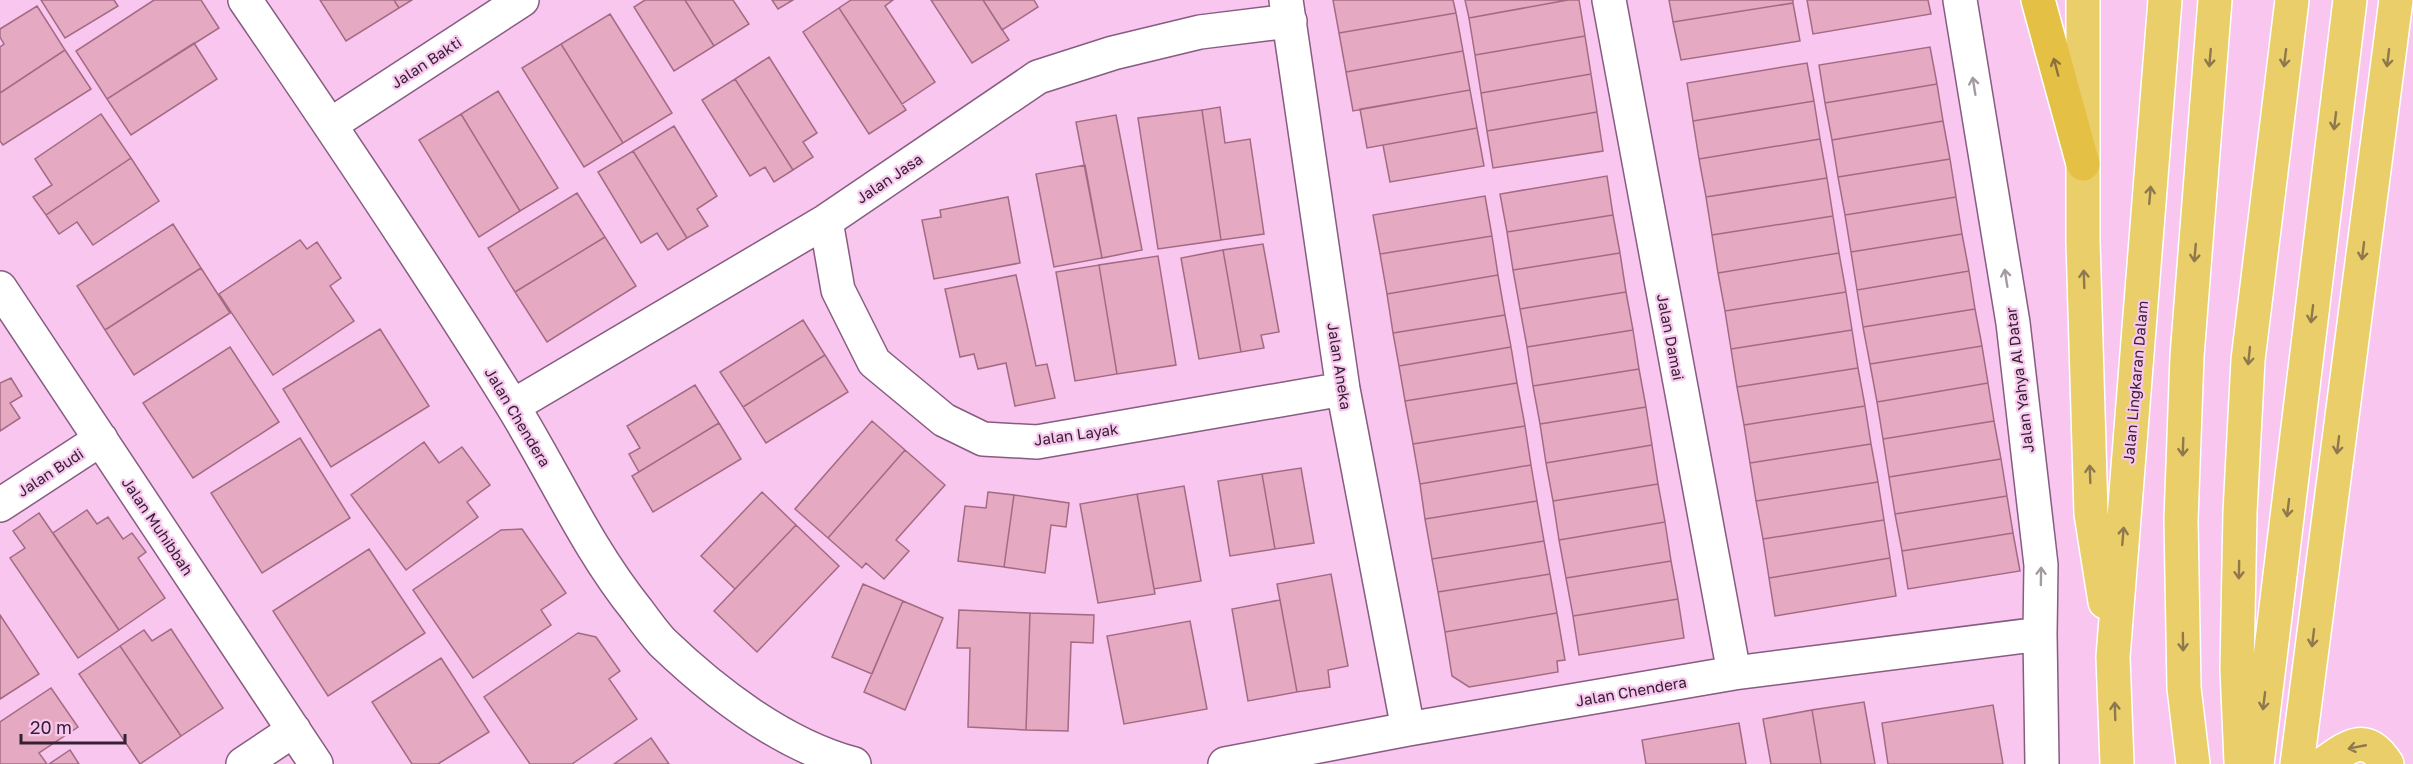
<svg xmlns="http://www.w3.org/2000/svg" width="2413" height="764" viewBox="0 0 2413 764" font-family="'Golos Text',sans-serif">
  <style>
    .building { fill: #e6a9c2; stroke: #a36b83; stroke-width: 1.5 }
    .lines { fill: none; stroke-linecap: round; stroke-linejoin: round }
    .minor-casing { stroke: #875c80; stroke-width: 36 }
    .trunk-casing { stroke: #fff; stroke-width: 36 }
    .motorway-casing { stroke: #fff; stroke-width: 36 }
    .minor { stroke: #fff; stroke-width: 33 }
    .trunk { stroke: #eace6a; stroke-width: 33 }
    .motorway { stroke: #e4c145; stroke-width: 33 }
    .oneway { stroke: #8f784e }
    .oneway2 { stroke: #8c713b }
    .oneway3 { stroke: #a49ba2 }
    .labels { text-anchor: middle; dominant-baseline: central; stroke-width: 4.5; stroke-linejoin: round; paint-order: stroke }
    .street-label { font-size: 15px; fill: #342131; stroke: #f8c6ee }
  </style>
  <rect width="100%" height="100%" fill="#f8c6ee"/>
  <!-- building -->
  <path class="building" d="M41,0H114L118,6L65,38Z
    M154,0H201L219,28L107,99L76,51Z
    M320,0H394L399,8L346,41Z
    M394,0H412L399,8Z
    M645,0H685L714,46L674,71L634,7Z
    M685,0H733L749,24L714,46Z
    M772,0H793L778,9Z
    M851,0H893L885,6L935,82L902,104L839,8Z
    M931,0H983L1009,40L972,63Z
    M983,0H1034L1038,7L1002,30Z
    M1333,0H1453L1456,13L1339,33Z
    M1465,0H1568L1469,18Z
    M1568,0H1579L1585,36L1475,55L1469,18Z
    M1669,0H1793V3L1673,22Z
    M1807,0H1928L1931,14L1813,34Z
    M1793,3L1800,41L1681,60L1673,22Z
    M37,6L65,50L0,93V47L4,44L0,37V29Z
    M839,8L906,110L869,134L803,32Z
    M1456,13L1463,51L1346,72L1339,33Z
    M610,14L672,113L623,143L561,44Z
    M1585,36L1591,74L1481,93L1475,55Z
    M194,43L217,79L131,135L107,99Z
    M561,44L623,143L584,167L522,68Z
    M1930,47L1937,84L1825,103L1819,65Z
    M65,50L91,89L3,145L0,141V93Z
    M1463,51L1470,90L1353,111L1346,72Z
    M769,57L817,133L803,142L813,157L793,170L735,79Z
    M1807,63L1814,101L1693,121L1687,83Z
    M1591,74L1597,112L1487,131L1481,93Z
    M735,79L793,170L774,182L765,167L750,176L702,100Z
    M1937,84L1943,121L1832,140L1825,103Z
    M1470,90L1477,128L1367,148L1360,109Z
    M498,91L558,188L520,211L461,114Z
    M1814,101L1820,139L1699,159L1693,121Z
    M1220,107L1225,143L1250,139L1264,234L1221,240L1202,110Z
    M1202,110L1221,240L1158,249L1138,118Z
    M1597,112L1603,151L1493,168L1487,131Z
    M101,114L131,158L46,215L33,197L52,185L35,159Z
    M461,114L520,211L479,237L419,140Z
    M1116,115L1142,250L1102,258L1076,122Z
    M1943,121L1950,159L1838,177L1832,140Z
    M674,126L717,196L697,209L708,226L687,238L633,151Z
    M1477,128L1484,166L1390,182L1383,145Z
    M1820,139L1827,178L1706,197L1699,159Z
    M633,151L687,238L668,250L657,233L641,243L598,172Z
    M131,158L159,201L93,245L77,222L59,234L46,215Z
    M1950,159L1956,197L1845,215L1838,177Z
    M1085,165L1102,258L1054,267L1036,174Z
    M1607,176L1613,215L1507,232L1500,194Z
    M1827,178L1833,216L1712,235L1706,197Z
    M577,193L605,237L515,292L488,248Z
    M1485,196L1492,236L1380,254L1373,215Z
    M1008,197L1020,263L934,279L922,220L941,217L940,210Z
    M1956,197L1962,234L1851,252L1845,215Z
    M1613,215L1620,253L1513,270L1507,232Z
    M1833,216L1839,253L1718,273L1712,235Z
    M173,224L201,268L105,330L77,286Z
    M1962,234L1969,271L1857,290L1851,252Z
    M1492,236L1498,275L1387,294L1380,254Z
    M605,237L636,286L547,342L515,292Z
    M300,240L307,249L317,242L341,278L330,286L354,321L273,375L219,294Z
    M1263,244L1279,332L1261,335L1264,348L1241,352L1223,250Z
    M1223,250L1241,352L1199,359L1181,258Z
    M1620,253L1626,292L1520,309L1513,270Z
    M1839,253L1846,292L1725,311L1718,273Z
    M1158,256L1176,365L1117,374L1099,265Z
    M1099,265L1117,374L1075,381L1056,272Z
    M201,268L230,313L134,375L105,330Z
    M1969,271L1975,309L1863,327L1857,290Z
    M1016,275L1036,366L1047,364L1055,398L1015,406L1006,363L978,369L974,354L960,357L945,289Z
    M1498,275L1505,315L1393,333L1387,294Z
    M1626,292L1633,330L1527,347L1520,309Z
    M1846,292L1852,330L1731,349L1725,311Z
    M1975,309L1982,346L1870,364L1863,327Z
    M1505,315L1511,347L1399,366L1393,333Z
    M803,320L825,355L743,407L720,372Z
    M380,329L429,406L331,467L283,389Z
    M1633,330L1639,369L1533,386L1527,347Z
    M1852,330L1858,368L1737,387L1731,349Z
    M1982,346L1988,383L1877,402L1870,364Z
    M230,347L279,422L193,478L143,403Z
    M1511,347L1517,383L1405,401L1399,366Z
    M825,355L848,392L766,443L743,407Z
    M1858,368L1865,406L1744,425L1737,387Z
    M1639,369L1646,407L1540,424L1533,386Z
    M11,378L22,396L10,403L20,418L0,431V383Z
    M1517,383L1525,426L1413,444L1405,401Z
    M1988,383L1994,421L1883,439L1877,402Z
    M695,385L719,423L639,472L629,454L640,448L627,426Z
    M1865,406L1871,444L1750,463L1744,425Z
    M1646,407L1652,445L1546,463L1540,424Z
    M872,421L905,450L828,538L795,509Z
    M1994,421L2001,459L1889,477L1883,439Z
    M719,423L741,459L653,512L632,476Z
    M1525,426L1531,465L1420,484L1413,444Z
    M300,438L350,518L262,573L211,493Z
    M424,442L439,463L462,447L490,485L467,502L478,517L406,570L351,495Z
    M1871,444L1878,482L1756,501L1750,463Z
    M1652,445L1658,484L1553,501L1546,463Z
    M905,450L945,485L896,540L909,551L884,579L866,563L862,568L828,538Z
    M2001,459L2007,496L1895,514L1889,477Z
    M1531,465L1537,501L1425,519L1420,484Z
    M1301,468L1314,543L1275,549L1262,474Z
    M1262,474L1275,549L1230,556L1218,481Z
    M1878,482L1884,520L1763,539L1756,501Z
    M1658,484L1665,522L1559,540L1553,501Z
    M1184,486L1201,581L1154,589L1137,494Z
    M762,492L796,525L735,589L701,556Z
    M988,492L1014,495L1004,567L958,561L965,506L986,508Z
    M1137,494L1155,594L1098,603L1080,504Z
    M1014,495L1069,503L1066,527L1051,525L1045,573L1004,567Z
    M2007,496L2013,533L1902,551L1895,514Z
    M1537,501L1544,541L1432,559L1425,519Z
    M87,510L97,524L108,517L123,539L132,533L146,552L138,558L165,598L119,630L53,533Z
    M39,513L119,630L78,658L10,558L25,548L13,531Z
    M1884,520L1890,558L1769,578L1763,539Z
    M1665,522L1671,561L1566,578L1559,540Z
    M796,525L839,566L757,652L714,611Z
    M522,529L566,593L541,610L551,625L473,678L413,590L501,530Z
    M2013,533L2020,571L1908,589L1902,551Z
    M1544,541L1550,574L1438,592L1432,559Z
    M369,549L425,633L328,696L273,611Z
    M1890,558L1896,596L1775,616L1769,578Z
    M1671,561L1678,599L1573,616L1566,578Z
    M1331,574L1348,666L1328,670L1330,687L1297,692L1277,584Z
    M1550,574L1557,613L1445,632L1438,592Z
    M863,584L903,601L872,674L832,657Z
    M1678,599L1684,638L1579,655L1573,616Z
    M1280,600L1297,692L1248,701L1232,609Z
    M903,601L943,618L905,710L864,692Z
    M959,610L1030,613L1026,730L968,727L970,648H957Z
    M1030,613L1094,615L1093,643L1071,642L1068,731L1026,730Z
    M1557,613L1565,660L1557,661L1558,672L1469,687L1452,676L1445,632Z
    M0,615L39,674L0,699Z
    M1190,621L1207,709L1124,724L1107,636Z
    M171,629L223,708L181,736L120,646L144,630L152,641Z
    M578,633L596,637L620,671L609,679L637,719L572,764H530L484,697Z
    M120,646L181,736L140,764L79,674Z
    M441,658L489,732L438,764H412L372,702Z
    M51,688L78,727L39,753L47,764H0V722Z
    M1864,702L1875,764H1821L1812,710Z
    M1993,705L2003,764H1888L1882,723Z
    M1812,710L1821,764H1771L1763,719Z
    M1739,723L1746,764H1646L1642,740Z
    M651,738L669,764H614Z
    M70,750L79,764H49Z"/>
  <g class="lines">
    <!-- minor casing -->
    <g class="minor-casing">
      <path id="minor" d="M245,0C336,133 427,268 512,405C554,473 587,548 637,610C645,621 653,632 662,642C714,692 783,745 854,764
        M1286,0L1343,389L1408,729
        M1609,0L1734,673
        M1960,0L2013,323L2041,565L2040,634L2042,764
        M330,125L522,0
        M826,221L838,290L874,362L944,420L983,439L1037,442L1343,389
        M0,288L316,764
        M513,406L826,221L1038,77L1113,53L1200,32L1290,21
        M0,505L101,439
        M243,764L294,730
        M1225,764L1408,729L1734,673L2040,634"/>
    </g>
    <!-- trunk casing -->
    <g class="trunk-casing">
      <path id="trunk" d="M2083,0V241L2091,514L2105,602
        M2241,762L2237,669L2240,512L2248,360L2292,0
        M2117,764L2113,657L2165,0
        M2193,764L2184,688L2181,520L2187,356L2215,0
        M2257,764L2350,0
        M2297,764L2396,0
        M2323,764C2349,746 2366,731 2387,764"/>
    </g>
    <!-- motorway casing -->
    <g class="motorway-casing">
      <path id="motorway" d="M2038,0L2083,164"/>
    </g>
    <!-- minor -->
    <use href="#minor" class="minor"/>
    <!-- trunk -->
    <use href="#trunk" class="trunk"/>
    <!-- motorway -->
    <use href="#motorway" class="motorway"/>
  </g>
  <!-- one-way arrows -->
  <defs><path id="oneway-shaft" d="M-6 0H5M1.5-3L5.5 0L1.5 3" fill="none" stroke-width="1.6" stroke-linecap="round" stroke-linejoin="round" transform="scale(1.5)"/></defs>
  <g class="oneway">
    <use href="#oneway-shaft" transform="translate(2210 58) rotate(95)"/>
    <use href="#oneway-shaft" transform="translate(2285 58) rotate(97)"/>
    <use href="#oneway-shaft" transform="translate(2388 58) rotate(97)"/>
    <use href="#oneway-shaft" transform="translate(2335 121) rotate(97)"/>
    <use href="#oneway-shaft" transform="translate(2150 195) rotate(-85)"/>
    <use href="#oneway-shaft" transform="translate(2363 251) rotate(97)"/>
    <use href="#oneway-shaft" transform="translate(2195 253) rotate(95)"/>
    <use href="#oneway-shaft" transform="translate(2084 279) rotate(-92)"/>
    <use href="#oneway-shaft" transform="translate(2312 314) rotate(97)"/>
    <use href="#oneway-shaft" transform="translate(2249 356) rotate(96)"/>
    <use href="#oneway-shaft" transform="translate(2338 445) rotate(97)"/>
    <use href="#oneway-shaft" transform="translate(2183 447) rotate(92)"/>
    <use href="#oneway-shaft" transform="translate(2090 474) rotate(-92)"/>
    <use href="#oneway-shaft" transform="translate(2288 508) rotate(97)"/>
    <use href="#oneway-shaft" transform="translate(2123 536) rotate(-85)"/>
    <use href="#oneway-shaft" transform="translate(2239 570) rotate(91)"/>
    <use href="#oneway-shaft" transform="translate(2313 638) rotate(97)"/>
    <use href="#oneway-shaft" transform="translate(2183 642) rotate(89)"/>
    <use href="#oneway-shaft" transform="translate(2264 701) rotate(97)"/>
    <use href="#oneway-shaft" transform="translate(2115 711) rotate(-92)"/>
    <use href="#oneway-shaft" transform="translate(2357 747) rotate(169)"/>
  </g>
  <use class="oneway2" href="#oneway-shaft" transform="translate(2056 67) rotate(-105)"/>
  <g class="oneway3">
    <use href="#oneway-shaft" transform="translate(1974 86) rotate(-99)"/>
    <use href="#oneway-shaft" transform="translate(2006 278) rotate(-99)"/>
    <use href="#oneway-shaft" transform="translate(2041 576) rotate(-89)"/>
  </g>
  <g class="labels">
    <!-- street labels -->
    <g class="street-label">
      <text transform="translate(426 62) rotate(-33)">Jalan Bakti</text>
      <text transform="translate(889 178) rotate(-34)">Jalan Jasa</text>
      <text transform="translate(1671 337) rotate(79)">Jalan Damai</text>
      <text transform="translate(1340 366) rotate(81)">Jalan Aneka</text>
      <text transform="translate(2019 380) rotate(-97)">Jalan Yahya Al Datar</text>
      <text transform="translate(2135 382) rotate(-85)">Jalan Lingkaran Dalam</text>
      <text transform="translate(518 417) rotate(59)">Jalan Chendera</text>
      <text transform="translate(1076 434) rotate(-8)">Jalan Layak</text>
      <text transform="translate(50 472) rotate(-33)">Jalan Budi</text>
      <text transform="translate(158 526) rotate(56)">Jalan Muhibbah</text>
      <text transform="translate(1631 691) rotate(-10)">Jalan Chendera</text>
    </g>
  </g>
  <!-- scale -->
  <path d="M21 734v9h104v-9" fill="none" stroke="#342131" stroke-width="3"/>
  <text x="30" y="734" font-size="18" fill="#342131" stroke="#f8c6ee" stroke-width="4.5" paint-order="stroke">20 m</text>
</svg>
